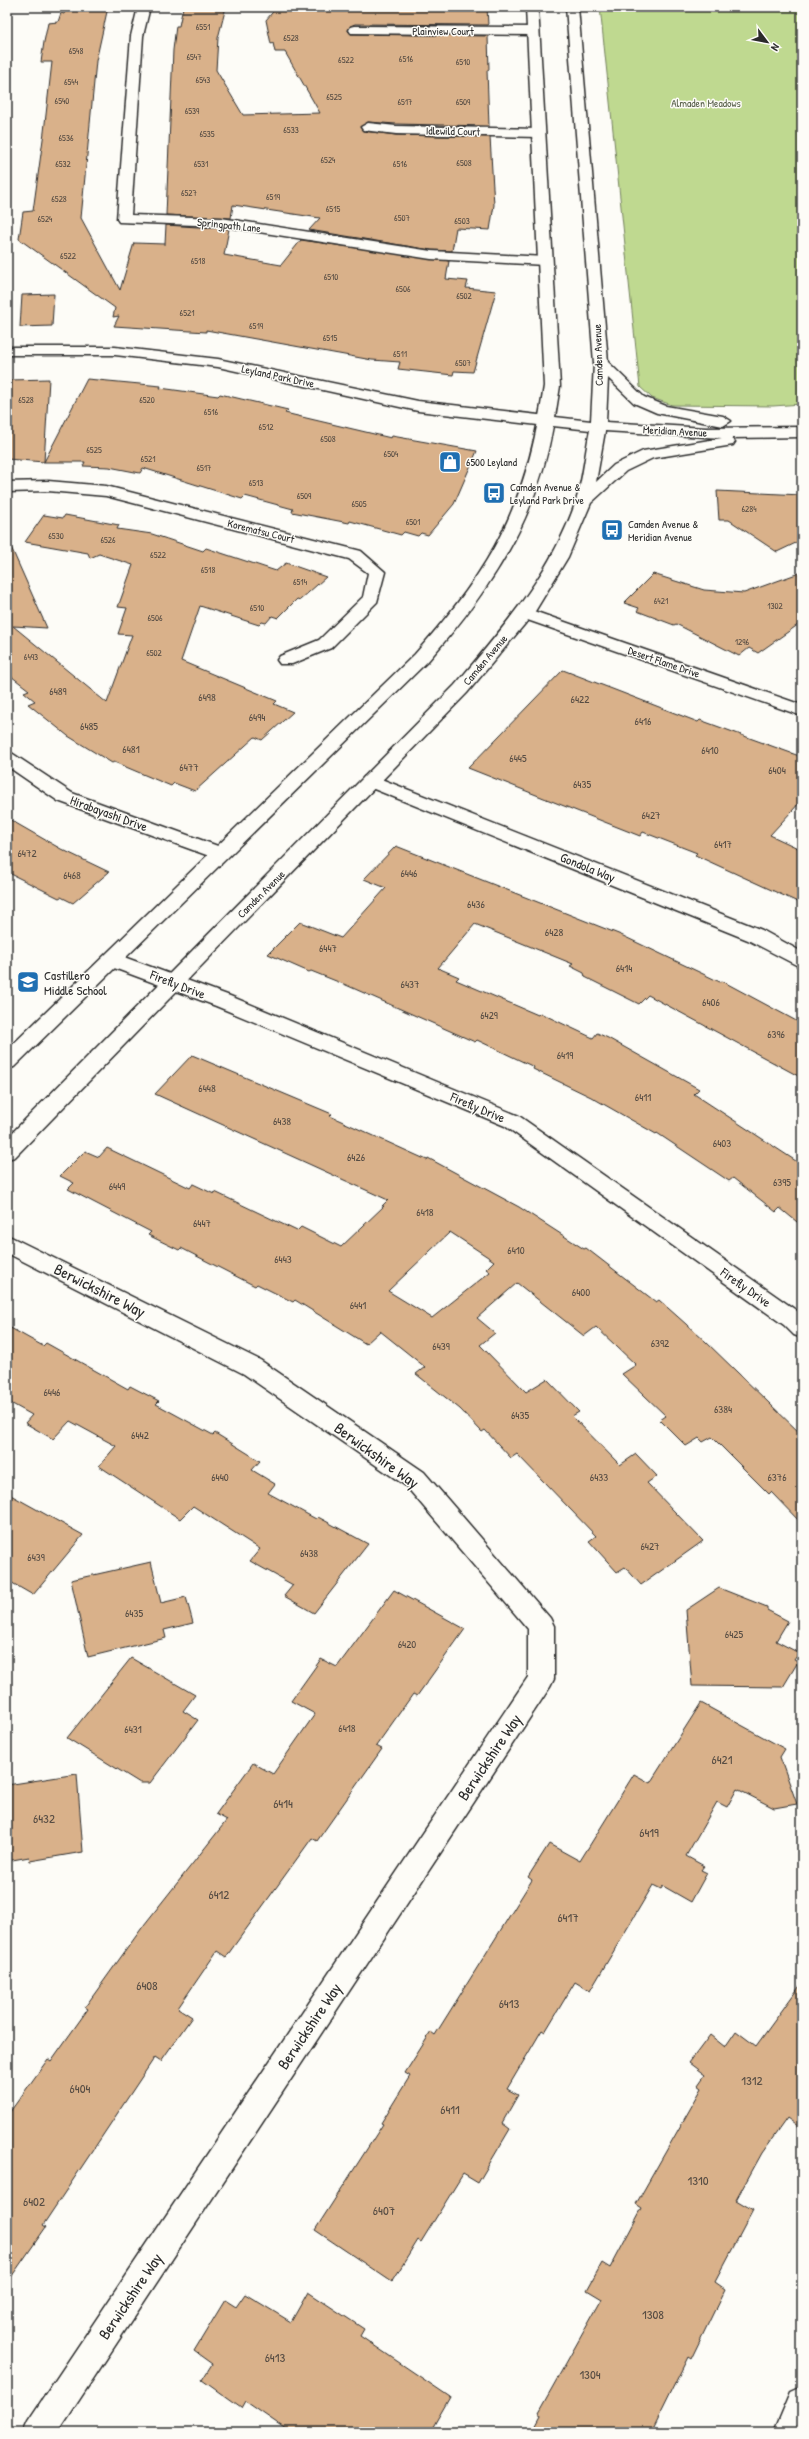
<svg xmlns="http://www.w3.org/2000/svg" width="809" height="2439" viewBox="0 0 809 2439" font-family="'Patrick Hand',sans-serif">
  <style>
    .green { fill: #bfd990; stroke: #75825e }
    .building { fill: #d9b18a; stroke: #2b2b2b; fill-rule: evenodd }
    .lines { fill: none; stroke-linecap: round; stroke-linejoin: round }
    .street-casing { stroke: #2b2b2b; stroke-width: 3 }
    .secondary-casing { stroke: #2b2b2b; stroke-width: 3 }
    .street { fill: #fdfcf7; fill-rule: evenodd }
    .secondary { fill: #fdfcf7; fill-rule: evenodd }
    .labels { text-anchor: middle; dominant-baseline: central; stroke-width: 3; stroke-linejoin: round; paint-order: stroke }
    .far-number-label { font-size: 9px; fill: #564c43 }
    .far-street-label { font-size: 11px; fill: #2b2b2b; stroke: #fdfcf7 }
    .far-park-label { font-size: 11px; fill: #575f49; stroke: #fdfcf7 }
    .far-poi-label { font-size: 11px; fill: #2b2b2b; stroke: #fdfcf7; text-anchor: start }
    .number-label { font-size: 11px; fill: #564c43 }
    .street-label { font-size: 13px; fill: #2b2b2b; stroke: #fdfcf7 }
    .poi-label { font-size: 13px; fill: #2b2b2b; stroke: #fdfcf7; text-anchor: start }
    .near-number-label { font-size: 13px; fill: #564c43 }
    .near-street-label { font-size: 16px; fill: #2b2b2b; stroke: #fdfcf7 }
  </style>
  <rect width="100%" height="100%" fill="#fdfcf7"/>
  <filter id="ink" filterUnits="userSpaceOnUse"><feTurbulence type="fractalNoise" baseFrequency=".025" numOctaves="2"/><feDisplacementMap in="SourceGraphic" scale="8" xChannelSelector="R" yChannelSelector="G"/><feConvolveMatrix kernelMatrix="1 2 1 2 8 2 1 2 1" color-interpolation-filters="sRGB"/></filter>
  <g filter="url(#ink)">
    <!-- green -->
    <path class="green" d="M600,7H802V404L773,406L672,405L652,398L640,387Z"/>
    <!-- building -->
    <path class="building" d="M66,7H108L96,61L81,218L120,290L134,243L165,244L166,225L229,229L224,255L281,265L301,240L449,261L446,279L468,281L466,288L496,291L473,372L454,371L453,375L398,369L400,362L372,360L206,330V332L114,326L119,316L113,317L115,308L19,239L23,212L33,211L44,132L52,62H41L44,42L48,23L58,22L61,13L64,14Z
      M183,7H226L218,38L216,70L243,115L320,113L285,52H275L273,43L271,44L266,20L277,7H487L488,25L355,24L350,26L348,31L351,34L488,36L489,70H487L489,126L396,124L368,122L360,127L363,131L396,135L490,137L494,205L490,230L456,228L452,251L431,250L309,230L320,218L233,205L231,218L166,215L173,50L176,26H179Z
      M54,294L52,326L20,327L22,295Z
      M49,379L44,462L7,459V386H10L11,380Z
      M87,379L161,386L160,388L218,396L220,394L288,410L285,413L391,438L392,436L477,451L454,504L428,535L421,533L418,536L404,532L401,535L350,521L349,523L292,512L293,509L245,496L242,499L143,468L140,473L109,467L83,466L85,462H44Z
      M717,491L802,495V540L777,552L729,520H719Z
      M44,515L63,518L65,515L119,525L117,529L152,534L203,551L206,548L276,571L286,563L326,577L300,600L297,599L278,618L272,616L266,623L262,622L259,625L200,606L181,661L277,701L274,704L293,712L262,740L255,737L195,791L174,783L171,786L114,762L112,763L68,736L28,704L35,701L24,692L29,690L7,673V538L47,628L13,626L107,703L132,635L118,634L127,608L118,607L133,565L99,554L90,558L88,553L25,542Z
      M802,572V622L758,653L749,648L739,656L676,624L674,625L637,611L639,608L624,603L653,574L704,590L744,593Z
      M563,670L698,722L700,720L802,757V800L770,835L802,850V904L695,855L697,853L643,832L640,836L468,768Z
      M7,818L61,849L109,872L73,903L61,897L59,898L7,872Z
      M396,846L621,935L720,982L722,981L802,1024V1078L648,995L639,1004L585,977L584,973L570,966L573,964L475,924L438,968L459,977L456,980L538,1015L540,1013L593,1038L597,1033L608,1038L699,1089L694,1094L802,1165V1226L780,1208L776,1212L733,1178L729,1181L657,1133L656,1134L591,1097L533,1069L534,1067L477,1040L475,1042L346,985L311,971L309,972L268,954L300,922L341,938L386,888L364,879Z
      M192,1055L332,1114L330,1116L427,1160L428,1158L519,1207L584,1249L586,1248L656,1302L659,1300L705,1341L802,1435V1524L771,1492L769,1494L712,1437L703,1442L699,1438L686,1446L660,1420L666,1416L622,1374L636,1365L596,1327L584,1336L517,1283L477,1318L495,1333L480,1345L526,1392L547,1379L579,1412L572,1416L620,1465L636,1454L657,1476L647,1483L703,1541L641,1585L625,1567L617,1572L589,1541L596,1536L517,1454L511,1458L485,1430L482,1432L460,1409L416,1374L425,1367L380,1331L366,1344L295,1300L293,1302L257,1284L255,1286L181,1248L179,1250L148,1235L151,1232L68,1189L74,1183L60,1176L85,1151L99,1157L107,1148L190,1188L193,1184L214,1194L215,1192L297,1231L301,1227L341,1247L384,1206H382L388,1200L155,1094ZM450,1232L494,1261L486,1269L490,1272L432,1318L388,1291Z
      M7,1326L43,1346L46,1343L128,1389L130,1386L159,1401L156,1404L213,1435L215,1433L260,1461L252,1470L275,1484L268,1493L316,1519L318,1517L368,1544L314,1613L284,1596L293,1585L250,1561L260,1549L193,1506L180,1519L99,1466L116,1446L70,1421L53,1439L25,1423L32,1415L7,1401Z
      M7,1493L83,1535L33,1595L7,1580Z
      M151,1562L161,1603L186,1597L193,1623L164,1630L166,1638L88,1657L71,1580Z
      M719,1588L767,1607V1610L788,1621L776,1641L799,1653L794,1660L798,1662L783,1687L692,1686L686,1610Z
      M394,1590L465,1629L417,1696L413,1694L376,1746L382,1749L317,1841L312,1838L226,1957L217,1951L178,2008L192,2017L161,2061L155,2057L43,2225L46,2227L7,2283V2116L48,2059L51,2061L88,2009L85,2007L144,1925L227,1820L216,1814L253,1763L273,1774L315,1714L291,1701L321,1659L337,1667Z
      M131,1658L195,1695L183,1711L198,1720L150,1783H140L67,1738Z
      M701,1703L785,1749L780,1757L797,1804L774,1808L737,1789L727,1807L717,1802L686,1856L704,1866L701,1870L707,1873L691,1902L663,1886L661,1889L653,1885L590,1991L575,1982L545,2032L542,2030L507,2089L518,2095L502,2123L510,2129L478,2183L463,2174L421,2242L418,2240L392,2282L315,2230L383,2124L381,2123L410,2076L405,2073L431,2032L435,2035L532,1880L528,1877L549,1844L580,1861L634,1774L650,1783Z
      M77,1774L83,1852L30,1861L29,1857L7,1861V1785Z
      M802,1983V2129L787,2118L762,2153L736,2200L753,2210L715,2282L725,2289L691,2359L688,2357L651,2432H532L541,2415L538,2413L602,2299L587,2290L602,2263L610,2268L642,2208L636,2204L702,2088L698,2085L705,2075L689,2063L710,2035L725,2047L736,2031L756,2046Z
      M308,2292L364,2329L360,2336L450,2397L430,2432H290L245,2401L241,2408L202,2380L212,2364L194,2351L225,2300L236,2307L245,2294L291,2322Z"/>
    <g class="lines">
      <!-- street casing -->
      <g class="street-casing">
        <path id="street" d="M138,7H150L143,36L131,215L221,218L431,251L545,257L552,261L545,265L431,259L221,226L119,222L117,219L131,36Z
          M355,26L532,27L538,31L532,35L351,33L349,30L351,27Z
          M368,123L396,126L538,129L545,133L538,137L396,134L363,130L361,127Z
          M7,347H115L218,359L418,401L547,416L555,421L547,426L418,411L218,367L115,355H7Z
          M48,481L106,486L361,551L385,572L377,602L331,648L292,664H280L277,660L280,656L319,640L363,597L368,573L349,559L106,496L48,491L7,492V482Z
          M525,608L802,705V716L519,617L516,613L519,609Z
          M7,752L13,754L72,793L226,849L228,853L226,857L219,859L212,857L58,801L7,766Z
          M371,775L762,930L802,952V968L748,940L364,785L362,781L364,777Z
          M113,953L230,996L519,1116L800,1313L802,1315V1338L794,1335L784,1325L505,1126L216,1006L106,965L103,960L106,955Z
          M7,1235L260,1360L424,1472L550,1618L554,1626V1679L550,1687L58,2432H23L28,2421L528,1677V1629L406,1486L244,1374L7,1253Z
          M802,2387V2432H774L791,2392Z"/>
      </g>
      <!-- secondary casing -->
      <g class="secondary-casing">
        <path id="secondary" d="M526,7H538L560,386L555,417L591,421L594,363L566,7H578L608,362L644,397L666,406L723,416L731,421L723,426L657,413L634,403L608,378L606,422L706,428L802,427V437L730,438L735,442L733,445L653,458L626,471L591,503L568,557L534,613L467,693L15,1157L7,1159V1138L455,685C502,629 552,573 576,501C583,479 585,453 590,430L553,426C536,522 490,590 428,661L14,1067L7,1069V1050L415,654C494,565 527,504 544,386ZM605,431L722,438L643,451L614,465L596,482Z"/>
      </g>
      <!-- street -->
      <use href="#street" class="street"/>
      <!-- secondary -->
      <use href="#secondary" class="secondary"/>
    </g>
  </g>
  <!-- icons -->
  <defs>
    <g id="shop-square" transform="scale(1.15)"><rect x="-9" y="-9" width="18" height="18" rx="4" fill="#1f6fb2" stroke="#fdfcf7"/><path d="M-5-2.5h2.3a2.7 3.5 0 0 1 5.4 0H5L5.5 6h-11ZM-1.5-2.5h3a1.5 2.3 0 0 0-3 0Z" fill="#fff"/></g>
    <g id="bus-square" transform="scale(1.15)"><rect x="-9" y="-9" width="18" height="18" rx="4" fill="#1f6fb2" stroke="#fdfcf7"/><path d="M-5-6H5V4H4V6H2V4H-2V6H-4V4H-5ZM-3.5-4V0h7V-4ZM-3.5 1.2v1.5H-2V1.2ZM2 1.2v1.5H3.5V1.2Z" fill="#fff"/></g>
    <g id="school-square" transform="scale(1.15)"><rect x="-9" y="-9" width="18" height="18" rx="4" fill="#1f6fb2" stroke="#fdfcf7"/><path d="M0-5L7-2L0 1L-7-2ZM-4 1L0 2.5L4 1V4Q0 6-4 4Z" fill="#fff"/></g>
  </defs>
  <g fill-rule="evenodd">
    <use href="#shop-square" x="450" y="462"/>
    <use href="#bus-square" x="494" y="493"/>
    <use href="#bus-square" x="612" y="530"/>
    <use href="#school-square" x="28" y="982"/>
  </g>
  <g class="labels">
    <!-- far-number labels -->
    <g class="far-number-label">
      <text x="203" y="27">6551</text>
      <text x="291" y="38">6528</text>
      <text x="76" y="51">6548</text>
      <text x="194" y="57">6547</text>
      <text x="406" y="59">6516</text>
      <text x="346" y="60">6522</text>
      <text x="463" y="62">6510</text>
      <text x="203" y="80">6543</text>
      <text x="71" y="82">6544</text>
      <text x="334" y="97">6525</text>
      <text x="62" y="101">6540</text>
      <text x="405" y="102">6517</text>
      <text x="463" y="102">6509</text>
      <text x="192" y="111">6539</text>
      <text x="291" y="130">6533</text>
      <text x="207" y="134">6535</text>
      <text x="66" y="138">6536</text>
      <text x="328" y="160">6524</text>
      <text x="464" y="163">6508</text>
      <text x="63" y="164">6532</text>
      <text x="201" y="164">6531</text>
      <text x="400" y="164">6516</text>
      <text x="189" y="193">6527</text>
      <text x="273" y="197">6519</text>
      <text x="59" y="199">6528</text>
      <text x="333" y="209">6515</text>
      <text x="402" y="218">6507</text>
      <text x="45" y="219">6524</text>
      <text x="462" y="221">6503</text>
      <text x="68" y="256">6522</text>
      <text x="198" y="261">6518</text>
      <text x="331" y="277">6510</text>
      <text x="403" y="289">6506</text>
      <text x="464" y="296">6502</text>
      <text x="187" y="313">6521</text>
      <text x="256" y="326">6519</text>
      <text x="330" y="338">6515</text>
      <text x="400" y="354">6511</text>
      <text x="463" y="363">6507</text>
      <text x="26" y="400">6528</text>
      <text x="147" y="400">6520</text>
      <text x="211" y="412">6516</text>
      <text x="266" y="427">6512</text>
      <text x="328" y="439">6508</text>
      <text x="94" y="450">6525</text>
      <text x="391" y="454">6504</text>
      <text x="148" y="459">6521</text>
      <text x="204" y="468">6517</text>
      <text x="256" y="483">6513</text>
      <text x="304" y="496">6509</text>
      <text x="359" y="504">6505</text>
      <text x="749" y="509">6284</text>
      <text x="413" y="522">6501</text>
      <text x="56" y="536">6530</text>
      <text x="108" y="540">6526</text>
      <text x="158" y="555">6522</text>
      <text x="208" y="570">6518</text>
      <text x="300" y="582">6514</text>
      <text x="661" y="601">6421</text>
      <text x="775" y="606">1302</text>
      <text x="257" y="608">6510</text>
      <text x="155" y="618">6506</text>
      <text x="742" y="642">1296</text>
      <text x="154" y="653">6502</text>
      <text x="31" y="657">6493</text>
    </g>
    <!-- far-street labels -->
    <g class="far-street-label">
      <text x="443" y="31">Plainview Court</text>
      <text transform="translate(453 131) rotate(1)">Idlewild Court</text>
      <text transform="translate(229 225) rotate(6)">Springpath Lane</text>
      <text transform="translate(598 355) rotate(-92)">Camden Avenue</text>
      <text transform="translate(278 376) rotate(12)">Leyland Park Drive</text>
      <text transform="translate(675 431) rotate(3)">Meridian Avenue</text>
      <text transform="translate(261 531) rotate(14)">Korematsu Court</text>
      <text transform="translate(485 660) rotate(-50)">Camden Avenue</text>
      <text transform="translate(664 662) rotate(19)">Desert Flame Drive</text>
      <text transform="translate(261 894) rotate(-45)">Camden Avenue</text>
    </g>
    <!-- far-park labels -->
    <g class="far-park-label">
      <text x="706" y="103">Almaden Meadows</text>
    </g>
    <!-- far-poi labels -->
    <g class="far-poi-label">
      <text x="466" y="462">6500 Leyland</text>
      <text x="510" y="487">Camden Avenue &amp;<tspan x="510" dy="13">Leyland Park Drive</tspan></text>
      <text x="628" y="524">Camden Avenue &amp;<tspan x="628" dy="13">Meridian Avenue</tspan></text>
    </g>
    <!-- number labels -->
    <g class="number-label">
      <text x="58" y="691">6489</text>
      <text x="207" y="697">6498</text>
      <text x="580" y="699">6422</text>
      <text x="257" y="717">6494</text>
      <text x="643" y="721">6416</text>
      <text x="89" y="726">6485</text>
      <text x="131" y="749">6481</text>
      <text x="710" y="750">6410</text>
      <text x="518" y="758">6445</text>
      <text x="189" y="767">6477</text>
      <text x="777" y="770">6404</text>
      <text x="582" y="784">6435</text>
      <text x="651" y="815">6427</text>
      <text x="723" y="844">6417</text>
      <text x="27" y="853">6472</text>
      <text x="409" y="873">6446</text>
      <text x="72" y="875">6468</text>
      <text x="476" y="904">6436</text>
      <text x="554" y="932">6428</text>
      <text x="328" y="948">6447</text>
      <text x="624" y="968">6414</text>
      <text x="410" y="984">6437</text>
      <text x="711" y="1002">6406</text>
      <text x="489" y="1015">6429</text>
      <text x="776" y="1034">6396</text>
      <text x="565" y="1055">6419</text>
      <text x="207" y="1088">6448</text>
      <text x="643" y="1097">6411</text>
      <text x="282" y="1121">6438</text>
      <text x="722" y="1143">6403</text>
      <text x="356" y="1157">6426</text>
      <text x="782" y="1182">6395</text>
      <text x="117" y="1186">6449</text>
      <text x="425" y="1212">6418</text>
      <text x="202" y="1223">6447</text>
      <text x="516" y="1250">6410</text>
      <text x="283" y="1259">6443</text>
      <text x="581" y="1292">6400</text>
      <text x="358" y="1305">6441</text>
      <text x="660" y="1343">6392</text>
      <text x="441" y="1346">6439</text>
      <text x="52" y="1392">6446</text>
      <text x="723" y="1409">6384</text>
      <text x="520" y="1415">6435</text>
      <text x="140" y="1435">6442</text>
      <text x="220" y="1477">6440</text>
      <text x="599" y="1477">6433</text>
      <text x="777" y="1477">6376</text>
      <text x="650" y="1546">6427</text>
      <text x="309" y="1553">6438</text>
      <text x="36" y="1557">6439</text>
      <text x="134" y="1613">6435</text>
      <text x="734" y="1634">6425</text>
      <text x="407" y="1644">6420</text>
      <text x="347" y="1728">6418</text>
      <text x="133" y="1729">6431</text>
    </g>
    <!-- street labels -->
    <g class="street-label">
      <text transform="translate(109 813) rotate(20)">Hirabayashi Drive</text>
      <text transform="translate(588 867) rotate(22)">Gondola Way</text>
      <text transform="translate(178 984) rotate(21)">Firefly Drive</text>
      <text transform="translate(478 1107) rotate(23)">Firefly Drive</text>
      <text transform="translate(746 1287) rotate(35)">Firefly Drive</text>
    </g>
    <!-- poi labels -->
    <g class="poi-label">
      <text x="44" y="975">Castillero<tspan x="44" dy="15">Middle School</tspan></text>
    </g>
    <!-- near-number labels -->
    <g class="near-number-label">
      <text x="722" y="1759">6421</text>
      <text x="283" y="1803">6414</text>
      <text x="44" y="1818">6432</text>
      <text x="649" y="1832">6419</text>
      <text x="219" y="1894">6412</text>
      <text x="568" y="1917">6417</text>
      <text x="147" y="1985">6408</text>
      <text x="509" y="2003">6413</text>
      <text x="752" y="2080">1312</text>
      <text x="80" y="2088">6404</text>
      <text x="450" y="2109">6411</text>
      <text x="698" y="2180">1310</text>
      <text x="34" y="2201">6402</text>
      <text x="384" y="2210">6407</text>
      <text x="653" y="2314">1308</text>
      <text x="275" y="2357">6413</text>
      <text x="590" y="2374">1304</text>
    </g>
    <!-- near-street labels -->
    <g class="near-street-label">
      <text transform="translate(100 1290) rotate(27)">Berwickshire Way</text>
      <text transform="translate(377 1455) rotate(36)">Berwickshire Way</text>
      <text transform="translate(489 1757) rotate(-56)">Berwickshire Way</text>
      <text transform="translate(309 2026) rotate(-56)">Berwickshire Way</text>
      <text transform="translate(130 2296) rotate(-56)">Berwickshire Way</text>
    </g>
  </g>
  <!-- margin -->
  <rect width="809" height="2439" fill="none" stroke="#fdfcf7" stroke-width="24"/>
  <rect x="12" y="12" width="785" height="2415" fill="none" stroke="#2b2b2b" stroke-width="1.5" filter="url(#ink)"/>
  <!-- north arrow -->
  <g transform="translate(767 42) rotate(122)" stroke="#fdfcf7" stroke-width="3" paint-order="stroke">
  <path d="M0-3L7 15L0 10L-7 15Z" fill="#2b2b2b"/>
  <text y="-6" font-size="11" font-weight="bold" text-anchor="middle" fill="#2b2b2b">N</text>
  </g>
</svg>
